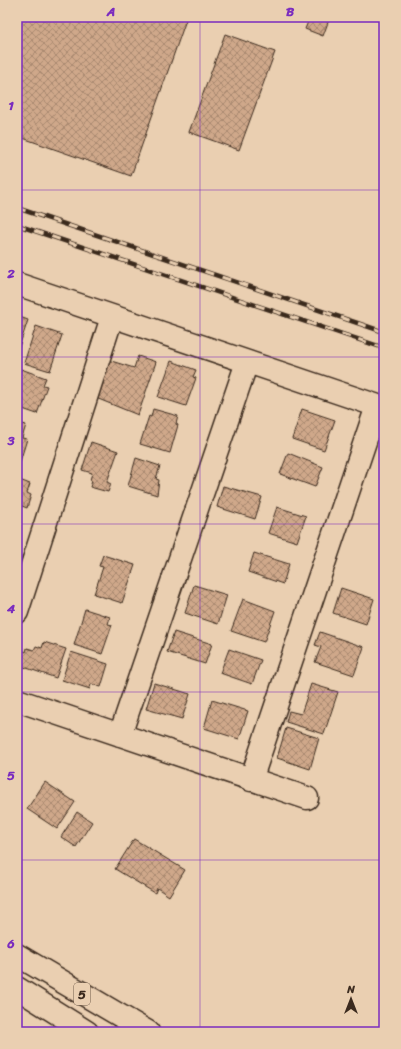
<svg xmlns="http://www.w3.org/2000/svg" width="401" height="1049" viewBox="0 0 401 1049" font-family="Sriracha,sans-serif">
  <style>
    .building { fill: url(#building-cross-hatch); stroke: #3b2a1e }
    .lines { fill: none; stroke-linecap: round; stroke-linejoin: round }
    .minor-casing { stroke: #3b2a1e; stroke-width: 25 }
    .trunk-casing { stroke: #3b2a1e; stroke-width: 25 }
    .minor { stroke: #eacfb1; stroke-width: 22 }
    .trunk { stroke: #eacfb1; stroke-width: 22 }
    .rail-casing { stroke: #3b2a1e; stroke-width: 4.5 }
    .rail { stroke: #eacfb1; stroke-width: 3; stroke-dasharray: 9; stroke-linecap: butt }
    .grid { fill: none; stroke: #7b2cbf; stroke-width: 1; stroke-opacity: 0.55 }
    .labels { text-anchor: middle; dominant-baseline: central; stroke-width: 3; stroke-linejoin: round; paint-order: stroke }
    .shield { fill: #eacfb1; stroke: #705c4a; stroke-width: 1 }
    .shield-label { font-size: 13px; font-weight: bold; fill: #3b2a1e }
    .neatline { fill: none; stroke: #7b2cbf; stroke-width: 1.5 }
    .grid-label { font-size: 13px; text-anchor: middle; font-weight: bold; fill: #7b2cbf }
  </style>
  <defs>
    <pattern id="building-cross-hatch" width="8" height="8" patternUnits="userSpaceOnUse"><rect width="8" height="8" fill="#cfa88a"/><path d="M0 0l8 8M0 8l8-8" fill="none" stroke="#a98970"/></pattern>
  </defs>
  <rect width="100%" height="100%" fill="#eacfb1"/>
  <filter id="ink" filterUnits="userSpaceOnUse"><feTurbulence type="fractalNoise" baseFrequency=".025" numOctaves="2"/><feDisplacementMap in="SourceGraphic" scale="8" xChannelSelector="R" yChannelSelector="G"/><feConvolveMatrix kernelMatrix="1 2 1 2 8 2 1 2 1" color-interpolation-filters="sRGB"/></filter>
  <g filter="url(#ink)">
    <!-- building -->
    <path class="building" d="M17,17H187L131,176L17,136Z
      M310,17H330L323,36L305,29Z
      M225,34L275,52L239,150L189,132Z
      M17,316L28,320L19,347L17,346Z
      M36,326L62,335L50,371L24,363Z
      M138,356L156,362L138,415L96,398L108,360L134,368Z
      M171,361L196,370L193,377L196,378L186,406L158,397Z
      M21,369L46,378L43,385L47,386L37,414L17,407V380Z
      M153,409L178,416L176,424L178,425L170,453L140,444L149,416L151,417Z
      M302,409L335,420L324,450L292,439Z
      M17,422L26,425L22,438L27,439L18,468Z
      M91,442L118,451L107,482L111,484L108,492L90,487L92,481L90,480L92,473L82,470Z
      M288,453L323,467L315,487L280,474Z
      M136,458L160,466L156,479L159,480L157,495L128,486Z
      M17,479L30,484L27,493L31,495L27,508L22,506L19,514L17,513Z
      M223,486L262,497L255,519L217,507Z
      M277,507L306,516L297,542L268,533Z
      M254,553L289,564L283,584L248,572Z
      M103,555L135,565L122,603L94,594L103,567L99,566Z
      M194,585L227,595L218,624L185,613Z
      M341,588L374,599L366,624L333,613Z
      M243,599L275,611L264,642L231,631Z
      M85,609L110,617L108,624L112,625L102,654L74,645Z
      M174,632L212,644L205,664L167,652Z
      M320,632L364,647L354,675L315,662L321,647L315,645Z
      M44,642L66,649L56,678L18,665L22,650L26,652L27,648L34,650L36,646L42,648Z
      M229,649L261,660L252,684L220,673Z
      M71,652L108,664L101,687L91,684L90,689L62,680Z
      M154,683L190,694L182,719L146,709Z
      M311,684L338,692L324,734L286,722L289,711L301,714Z
      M212,700L248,711L239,739L204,728Z
      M286,728L319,738L310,769L277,758Z
      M45,782L75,802L57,829L27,809Z
      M77,812L92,822L76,847L61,837Z
      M134,839L185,870L169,896L157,888L155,893L115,869Z"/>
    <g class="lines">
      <!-- minor casing -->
      <g class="minor-casing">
        <path id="minor" d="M17,284L384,408
          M17,612L112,317
          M17,700L307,798
          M120,735L247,362
          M251,780L377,406"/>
      </g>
      <!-- trunk casing -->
      <g class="trunk-casing">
        <path id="trunk" d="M17,955L148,1032
          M17,988L87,1032"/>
      </g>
      <!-- minor -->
      <use href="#minor" class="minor"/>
      <!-- trunk -->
      <use href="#trunk" class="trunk"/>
      <!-- rail casing -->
      <g class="rail-casing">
        <path id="rail" d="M17,208L384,332
          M17,225L384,348"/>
      </g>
      <!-- rail -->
      <use href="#rail" class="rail"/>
    </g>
  </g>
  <!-- grid -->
  <path class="grid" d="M200,17V1032M17,190H384M17,357H384M17,524H384M17,692H384M17,860H384"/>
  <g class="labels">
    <!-- shield labels -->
    <rect class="shield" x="74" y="983" width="16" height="22" rx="3"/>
    <g class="shield-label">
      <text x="82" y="994">5</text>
    </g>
  </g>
  <!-- margin -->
  <rect width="401" height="1049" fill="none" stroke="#eacfb1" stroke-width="44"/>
  <!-- north arrow -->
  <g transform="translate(351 999)" stroke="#eacfb1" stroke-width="3" paint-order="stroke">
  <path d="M0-3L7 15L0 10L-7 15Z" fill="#3b2a1e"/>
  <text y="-6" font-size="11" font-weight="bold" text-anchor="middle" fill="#3b2a1e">N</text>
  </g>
  <rect x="22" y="22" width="357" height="1005" class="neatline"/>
  <g class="grid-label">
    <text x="111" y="16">A</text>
    <text x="290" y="16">B</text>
    <text x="11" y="110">1</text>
    <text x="11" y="278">2</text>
    <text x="11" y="445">3</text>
    <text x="11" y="613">4</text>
    <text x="11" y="780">5</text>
    <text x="11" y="948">6</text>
  </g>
</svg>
